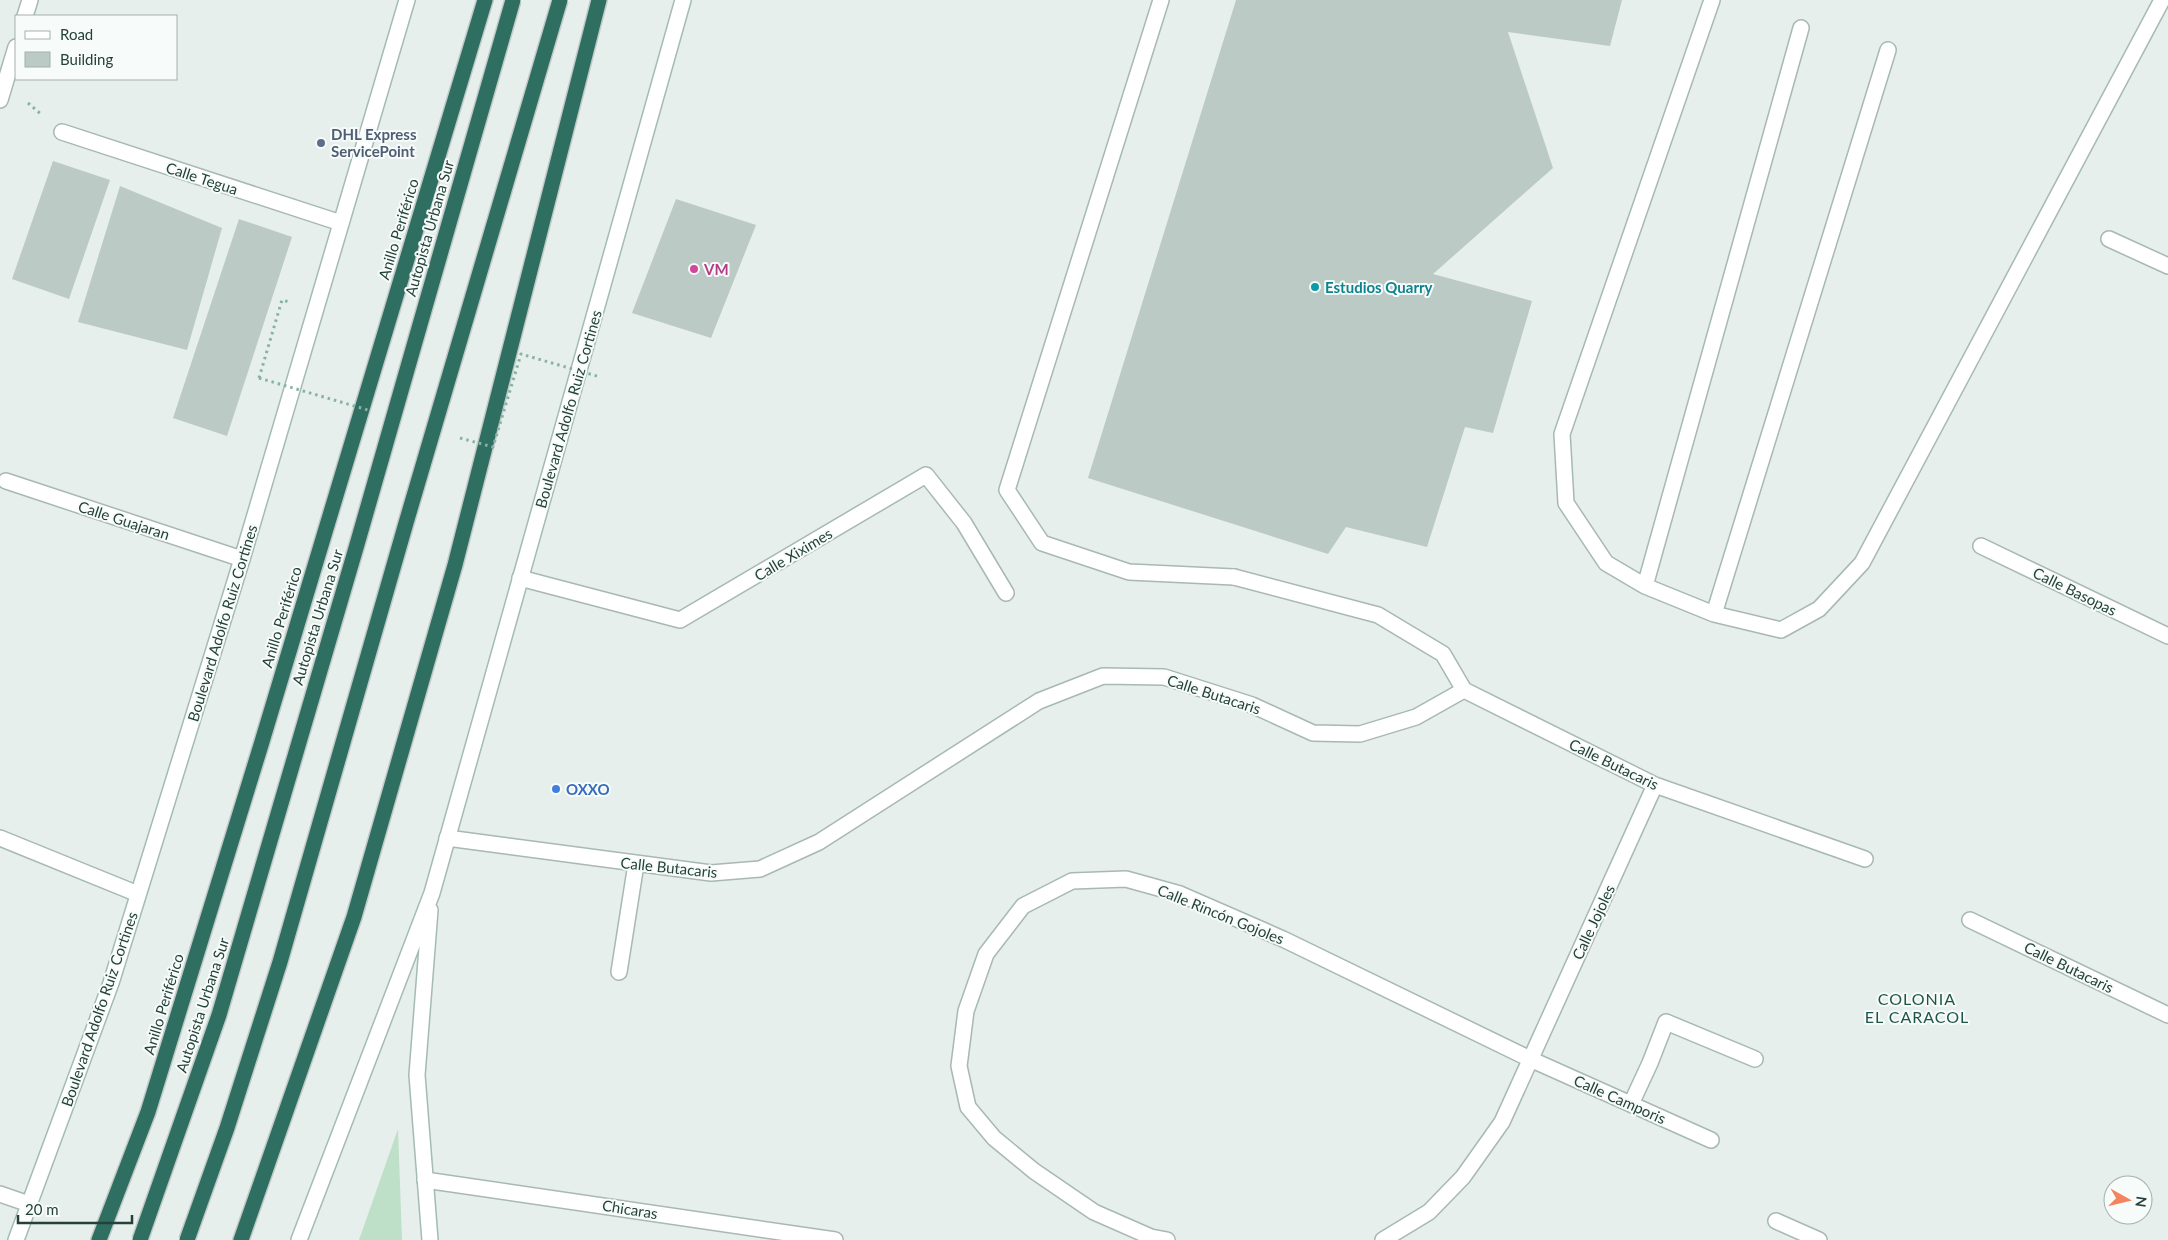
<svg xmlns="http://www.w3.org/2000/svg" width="2168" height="1240" viewBox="0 0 2168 1240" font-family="Lato,sans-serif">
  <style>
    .green { fill: #bfe0c8 }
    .building { fill: #bbcac4 }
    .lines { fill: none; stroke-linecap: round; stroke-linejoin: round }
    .lane-casing { stroke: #a8b8b2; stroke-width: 18 }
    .street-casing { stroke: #a8b8b2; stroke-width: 18 }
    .secondary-casing { stroke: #a4bbb3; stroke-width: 18 }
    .highway-casing { stroke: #c2cac8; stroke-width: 18 }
    .path { stroke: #86b3a5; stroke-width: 3; stroke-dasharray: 2.5 4; stroke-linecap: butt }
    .lane { stroke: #fff; stroke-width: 15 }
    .street { stroke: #fff; stroke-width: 15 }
    .secondary { stroke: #fff; stroke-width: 15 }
    .highway { stroke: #2f6f62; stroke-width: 15 }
    .highway-bridge-casing { stroke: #c2cac8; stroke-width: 18; stroke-linecap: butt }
    .path-bridge { stroke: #86b3a5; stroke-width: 3; stroke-dasharray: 2.5 4; stroke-linecap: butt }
    .highway-bridge { stroke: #2f6f62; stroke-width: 15 }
    .service-dot { fill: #5c6f8a; stroke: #f7fbf9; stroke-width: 2 }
    .hotel-dot { fill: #d1479c; stroke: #f7fbf9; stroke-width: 2 }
    .culture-dot { fill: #0f9aa8; stroke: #f7fbf9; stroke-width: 2 }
    .shop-dot { fill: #3f7fe0; stroke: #f7fbf9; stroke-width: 2 }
    .labels { text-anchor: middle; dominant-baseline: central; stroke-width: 4; stroke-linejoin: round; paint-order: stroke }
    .service-label { font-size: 15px; font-weight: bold; fill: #4e5e75; stroke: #f7fbf9; text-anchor: start }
    .street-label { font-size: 15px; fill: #24423a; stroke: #f7fbf9 }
    .hotel-label { font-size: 15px; font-weight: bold; fill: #b23c85; stroke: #f7fbf9; text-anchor: start }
    .culture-label { font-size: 15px; font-weight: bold; fill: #0d838f; stroke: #f7fbf9; text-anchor: start }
    .shop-label { font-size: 15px; font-weight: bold; fill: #366cbe; stroke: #f7fbf9; text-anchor: start }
    .neighbourhood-label { font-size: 16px; letter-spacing: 1px; fill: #1f5548; stroke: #f7fbf9 }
  </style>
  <rect width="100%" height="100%" fill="#e6efeb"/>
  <!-- green -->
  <path class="green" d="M398,1129L402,1240H359Z"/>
  <!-- building -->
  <path class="building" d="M1236,0H1622L1610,46L1508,32L1553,168L1433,274L1532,301L1493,433L1465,427L1427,547L1346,527L1328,554L1088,478Z
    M53,161L110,180L69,299L12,279Z
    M120,186L222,228L187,350L78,322Z
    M676,199L756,225L711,338L632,313Z
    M239,219L292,237L227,436L173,418Z"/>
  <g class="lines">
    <!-- lane casing -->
    <g class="lane-casing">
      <path id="lane" d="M1161,0L1007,490L1042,543L1129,572L1234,577
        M1712,0L1562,434L1566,503L1606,563L1645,586L1714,614L1781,630L1819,609L1862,563L2162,0
        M1645,586L1801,28
        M1714,614L1888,50
        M1631,1104L1650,1063L1666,1022L1755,1059"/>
    </g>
    <!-- street casing -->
    <g class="street-casing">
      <path id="street" d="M25,16L30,0
        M0,100L16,47
        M62,132L341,223
        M2109,239L2168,266
        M6,481L242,559
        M1981,546L2168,636
        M1234,577L1378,615L1443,654L1464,690
        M520,578L680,620L926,475L964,523L1006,593
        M1464,690L1655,785L1865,859
        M0,838L138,894
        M447,838L711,873L760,869L819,842L1039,701L1103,676L1164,677L1252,705L1313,733L1360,734L1416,717L1464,690
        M1970,920L2168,1015
        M619,972L636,864
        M425,1180L835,1240
        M0,1194L29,1204
        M1776,1221L1819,1240
        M1167,1240L1151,1237L1094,1212L1034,1171L994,1138L968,1107L959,1066L966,1011L986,954L1023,906L1072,881L1126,879L1180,894L1283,939L1530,1059L1711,1140
        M1383,1240L1429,1212L1463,1177L1502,1122L1655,785"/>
    </g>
    <!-- secondary casing -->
    <g class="secondary-casing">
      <path id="secondary" d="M16,1240L111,983L242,559L407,0
        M299,1240L432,893L683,0
        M430,1240L417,1075L430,910"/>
    </g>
    <!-- highway casing -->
    <g class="highway-casing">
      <path id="highway" d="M99,1240L148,1112L261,745L485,0
        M241,1240L354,917L455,565L599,0"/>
    </g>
    <!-- path -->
    <path class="path" d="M28,103L42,115
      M259,378L282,300L289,302"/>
    <!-- lane -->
    <use href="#lane" class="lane"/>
    <!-- street -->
    <use href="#street" class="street"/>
    <!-- secondary -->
    <use href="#secondary" class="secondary"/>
    <!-- highway -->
    <use href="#highway" class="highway"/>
    <!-- highway-bridge casing -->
    <g class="highway-bridge-casing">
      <path id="highway-bridge" d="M140,1240L219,1015L356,548L513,0
        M187,1240L227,1128L280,962L406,523L560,0"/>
    </g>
    <!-- path-bridge -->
    <path class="path-bridge" d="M259,378L368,410
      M460,438L493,447L521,354L600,377"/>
    <!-- highway-bridge -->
    <use href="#highway-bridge" class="highway-bridge"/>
  </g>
  <!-- markers -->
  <circle class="service-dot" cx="321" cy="143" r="5"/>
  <circle class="hotel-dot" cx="694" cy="269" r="5"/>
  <circle class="culture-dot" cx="1315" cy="287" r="5"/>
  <circle class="shop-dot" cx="556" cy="789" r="5"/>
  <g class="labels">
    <!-- service labels -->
    <g class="service-label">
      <text x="331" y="134">DHL Express<tspan x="331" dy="17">ServicePoint</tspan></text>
    </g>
    <!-- street labels -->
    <g class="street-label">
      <text transform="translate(202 178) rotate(18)">Calle Tegua</text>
      <text transform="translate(429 228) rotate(-74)">Autopista Urbana Sur</text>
      <text transform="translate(398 229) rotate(-73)">Anillo Periférico</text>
      <text transform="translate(568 409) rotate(-74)">Boulevard Adolfo Ruiz Cortines</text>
      <text transform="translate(124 520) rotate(18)">Calle Guajaran</text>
      <text transform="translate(793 554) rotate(-31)">Calle Xiximes</text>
      <text transform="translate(2075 591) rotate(26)">Calle Basopas</text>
      <text transform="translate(281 617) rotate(-73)">Anillo Periférico</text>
      <text transform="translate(317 617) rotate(-73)">Autopista Urbana Sur</text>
      <text transform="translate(222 623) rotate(-73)">Boulevard Adolfo Ruiz Cortines</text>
      <text transform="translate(1214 694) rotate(18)">Calle Butacaris</text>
      <text transform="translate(1614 764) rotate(26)">Calle Butacaris</text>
      <text transform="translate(669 867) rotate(6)">Calle Butacaris</text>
      <text transform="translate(1221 914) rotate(22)">Calle Rincón Gojoles</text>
      <text transform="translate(1593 922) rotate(-65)">Calle Jojoles</text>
      <text transform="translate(2069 967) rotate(26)">Calle Butacaris</text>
      <text transform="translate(163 1004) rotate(-73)">Anillo Periférico</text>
      <text transform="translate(202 1005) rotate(-72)">Autopista Urbana Sur</text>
      <text transform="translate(99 1009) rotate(-71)">Boulevard Adolfo Ruiz Cortines</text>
      <text transform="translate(1620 1099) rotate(24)">Calle Camporis</text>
      <text transform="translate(630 1209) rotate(9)">Chicaras</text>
    </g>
    <!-- hotel labels -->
    <g class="hotel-label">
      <text x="704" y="269">VM</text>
    </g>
    <!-- culture labels -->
    <g class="culture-label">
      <text x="1325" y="287">Estudios Quarry</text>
    </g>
    <!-- shop labels -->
    <g class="shop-label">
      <text x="566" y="789">OXXO</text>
    </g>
    <!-- neighbourhood labels -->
    <g class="neighbourhood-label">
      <text x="1917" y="998">COLONIA<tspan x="1917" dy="18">EL CARACOL</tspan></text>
    </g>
  </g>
  <!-- legend -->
  <rect x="15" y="15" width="162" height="65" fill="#f7fbf9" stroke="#a3b1ad"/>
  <rect x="25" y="31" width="25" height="8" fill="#ffffff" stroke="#a3b1ad"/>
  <text x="60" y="40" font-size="15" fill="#24423a">Road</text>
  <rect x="25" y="52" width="25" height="15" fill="#bbcac4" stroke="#a3b1ad"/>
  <text x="60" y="65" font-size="15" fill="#24423a">Building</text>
  <!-- north arrow -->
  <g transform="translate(2128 1200) rotate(98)"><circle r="24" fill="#f7fbf9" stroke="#a3b1ad"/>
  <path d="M0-4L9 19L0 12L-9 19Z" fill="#f4845f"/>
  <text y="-8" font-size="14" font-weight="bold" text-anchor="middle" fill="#24423a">N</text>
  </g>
  <!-- scale -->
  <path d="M18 1215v8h114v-8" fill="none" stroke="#24423a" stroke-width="2.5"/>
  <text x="25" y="1215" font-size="15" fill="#24423a" stroke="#f7fbf9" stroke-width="4" paint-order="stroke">20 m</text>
</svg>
